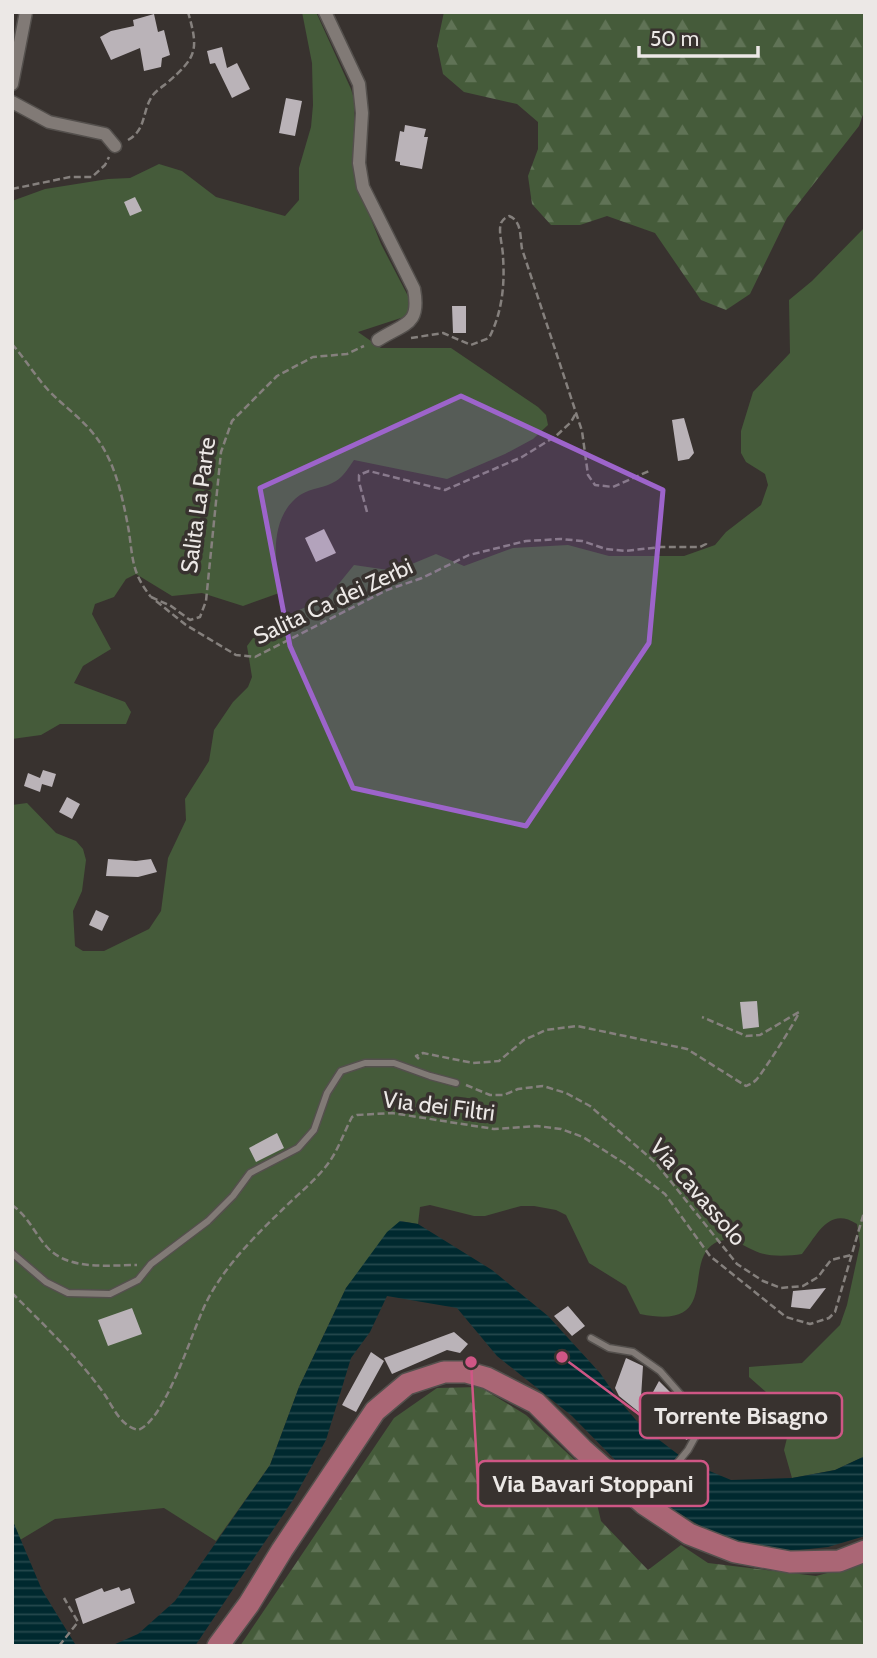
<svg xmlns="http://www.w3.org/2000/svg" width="877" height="1658" viewBox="0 0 877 1658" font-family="Cabin,sans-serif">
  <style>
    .grass { fill: #455b3a }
    .forest { fill: url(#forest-firs) }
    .water { fill: url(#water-rules) }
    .building { fill: #bab3b8 }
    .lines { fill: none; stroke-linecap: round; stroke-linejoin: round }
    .service-casing { stroke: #54504d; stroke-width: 9 }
    .minor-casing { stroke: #54504d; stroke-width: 15 }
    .primary-casing { stroke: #54504d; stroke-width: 24 }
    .path { stroke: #85807d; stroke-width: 2.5; stroke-dasharray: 7 3.5; stroke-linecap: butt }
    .service { stroke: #817a76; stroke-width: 6 }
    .minor { stroke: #817a76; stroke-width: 12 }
    .primary { stroke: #aa6675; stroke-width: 21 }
    .marked { fill: #9d64cb; fill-opacity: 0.2; stroke: #9d64cb; stroke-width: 5; stroke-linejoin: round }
    .labels { text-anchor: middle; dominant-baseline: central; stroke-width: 7; stroke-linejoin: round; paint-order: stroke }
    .street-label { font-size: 23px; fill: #ece8e6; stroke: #38322f }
    .leader { fill: none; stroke: #cf5685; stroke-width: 2.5 }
    .callout-dot { fill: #cf5685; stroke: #38322f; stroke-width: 2.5 }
    .callout { fill: #38322f; stroke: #cf5685; stroke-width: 2.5 }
    .callout-label { font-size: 24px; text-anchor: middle; font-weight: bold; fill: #ece8e6 }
  </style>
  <defs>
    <pattern id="forest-firs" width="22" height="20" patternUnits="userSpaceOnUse" patternTransform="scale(1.75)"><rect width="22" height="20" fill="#455b3a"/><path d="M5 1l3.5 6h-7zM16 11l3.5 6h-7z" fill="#607356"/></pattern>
    <pattern id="water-rules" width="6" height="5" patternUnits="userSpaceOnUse" patternTransform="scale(1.75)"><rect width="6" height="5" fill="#00292f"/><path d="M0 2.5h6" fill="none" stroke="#25484d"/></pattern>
  </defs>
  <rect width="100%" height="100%" fill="#38322f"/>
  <!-- grass -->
  <path class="grass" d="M302,12H316L351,89L354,99L356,182L381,244L408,296L410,306L407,316L358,332L381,348H451L538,407L546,415L548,425L533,439L505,454L447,479L354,460C349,467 343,477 336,481C325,488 311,488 300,495C270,516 273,561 282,592L243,606L202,593L172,596L136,574L126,579L114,597L95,604L92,614L111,649L83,666L74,683L125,702L131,712L126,724H60L41,735L12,739V201L45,189L108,179L130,178L159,164L182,171L216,197L285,216L299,200V168L311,127L313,105L312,63Z
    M865,227V1456L835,1470L792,1478L784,1450L790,1426L773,1412L766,1392L749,1377V1367L802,1363L840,1325L847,1305L860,1245L857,1224C829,1206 818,1234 802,1254C790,1256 772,1257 760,1253C745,1248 731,1234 715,1243C681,1263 723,1331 640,1314L626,1286L589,1263L566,1215L556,1210L534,1206H521L485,1216H474L430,1205L420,1207L418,1224L400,1221L346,1288L299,1387L270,1465L216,1541L164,1508L55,1519L20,1540L12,1519V805L27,803L56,833L76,841L83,849L86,860L82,891L73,911L75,946L83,951H104L149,929L161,911L168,858L186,820L185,799L209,761L214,730L233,702L248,687L252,677L247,646L253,638L274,635L297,611L328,597L354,565L395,571L436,554L464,566L513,548L568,545L609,556H684L715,545L726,532L761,505L768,485L765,474L746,462L741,453V431L753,392L790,353L789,300L812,281Z"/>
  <!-- forest -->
  <path class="forest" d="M444,12H865V109L859,126L787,218L750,294L726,310L701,300L655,233L607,216L580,225H551L532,204L528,176L538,149V122L517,104L464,92L443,74L437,45Z
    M480,1387L526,1415L590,1474L601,1521L648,1570L681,1545L708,1563L816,1576L865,1563V1646H240L394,1418L437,1388Z"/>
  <!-- water -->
  <path class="water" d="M400,1221L418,1224L492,1270L548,1316L600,1373L618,1399L641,1426L688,1462L731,1480L792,1478L835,1470L865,1456V1536L828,1547L790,1551L747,1544L707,1530L667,1506L625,1470L572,1416L497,1356L457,1308L387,1296L370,1332L351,1358L326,1440L293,1500L195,1646H12V1519L42,1590L75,1644L113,1645L138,1634L175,1601L270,1465L299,1387L346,1288L387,1232Z"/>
  <!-- building -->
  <path class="building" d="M154,14L158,32L164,30L170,55L162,58L161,67L144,71L140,48L111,60L100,37L111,31L134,26L133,20Z
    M222,47L227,68L237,63L250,89L232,98L215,63L210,64L207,51Z
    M286,98L302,101L295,136L279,133Z
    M405,125L426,129L424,137H428L422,169L400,165V162L395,161L400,131L404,132Z
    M135,197L142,211L130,216L124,202Z
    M452,306H466V333H453Z
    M684,418L694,453L689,459L678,461L672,420Z
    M324,529L336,553L316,562L305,538Z
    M43,770L56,774L52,787L42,784L40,792L24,786L28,773L40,778Z
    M67,797L80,804L72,819L59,812Z
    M108,859L136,861L151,859L157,872L138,877L106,876Z
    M96,910L109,916L102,931L89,925Z
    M757,1001L759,1027L743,1029L740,1002Z
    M277,1133L284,1148L256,1162L249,1148Z
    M826,1288L810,1309L791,1307L793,1291Z
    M568,1306L585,1326L572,1336L554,1316Z
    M132,1308L142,1334L108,1346L98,1320Z
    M454,1332L468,1344L460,1353L447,1350L392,1374L384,1358Z
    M371,1352L384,1361L356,1412L342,1405Z
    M626,1358L643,1366L640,1413L619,1396L615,1388Z
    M659,1381L678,1400L672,1410L696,1423L687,1440L641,1414Z
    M119,1587L121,1591L130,1588L135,1603L83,1624L75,1599L102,1588L104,1592Z"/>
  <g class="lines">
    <!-- service casing -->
    <g class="service-casing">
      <path id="service" d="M12,1253L46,1282L68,1293L110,1294L138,1280L151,1264L208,1221L233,1196L250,1173L298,1148L314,1130L327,1093L341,1071L365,1063H394L430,1076L456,1083
        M591,1338L609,1348L633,1352L660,1371L704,1421L688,1450L646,1501"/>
    </g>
    <!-- minor casing -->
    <g class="minor-casing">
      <path id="minor" d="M325,12L359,84L362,113L359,163L363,187L414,289C421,326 404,323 378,340
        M12,84L26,12
        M12,102L49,122L105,134L115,146"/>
    </g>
    <!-- primary casing -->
    <g class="primary-casing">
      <path id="primary" d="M218,1646L249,1604L282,1550L375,1411L407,1384L444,1372H466L487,1378L536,1403L582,1449L644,1504L689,1534L735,1552L790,1562L839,1561L865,1551"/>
    </g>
    <!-- path -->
    <path class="path" d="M128,140C146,130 142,113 151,98C154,92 162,87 167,83C197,57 199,50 188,12
      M12,189L70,177H92L105,165L109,157
      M411,338L443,333L471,345L489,338C502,313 505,285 503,257C503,247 498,232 501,223C503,219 505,218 509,216C522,221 520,237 522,249L582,431L588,475L595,485L613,487L649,471
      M12,344C25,359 36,377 49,391C74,416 93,425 109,459C119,480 125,509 129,532C133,560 132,573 151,597
      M367,512L359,482V475L369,471L445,490L522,457L556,436L571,422L576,413
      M151,597L171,606L190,620L200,617L206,601L221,452L232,421L277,376L313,357L347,354L364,346
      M156,601L186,625L236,655L255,657L387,590L422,578L469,555L526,541L561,539L582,541L606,549L625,551L661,547H700L706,544V541
      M419,1059L416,1056L423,1053L473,1063L499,1061L524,1040L546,1030L577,1026L687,1049L746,1086C750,1084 753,1083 756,1080C762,1074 798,1018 799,1012L760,1035L746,1036L702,1017
      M466,1085L490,1095H504L518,1089L543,1086L566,1093L590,1106L656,1163L737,1264L763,1281L781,1288L803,1286L818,1277L831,1260L851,1255
      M12,1205C29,1217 34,1233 47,1247C68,1271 110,1265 137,1265
      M12,1293C44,1325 79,1358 105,1395C114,1409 121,1426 138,1430C165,1421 192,1332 205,1305C222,1269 253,1238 282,1210C297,1195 314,1182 327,1165C338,1151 344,1132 352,1117L357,1115L392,1113L494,1129L537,1126L561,1129L583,1137L624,1163L665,1194L710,1256L786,1317L810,1324L829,1318L835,1312L865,1209
      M59,1646L78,1622L64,1598"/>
    <!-- service -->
    <use href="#service" class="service"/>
    <!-- minor -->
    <use href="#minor" class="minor"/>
    <!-- primary -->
    <use href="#primary" class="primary"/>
  </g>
  <!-- marked area -->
  <path class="marked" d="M461,396L663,490L649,643L526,826L353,788L290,646L260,488Z"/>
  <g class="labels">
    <!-- street labels -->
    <g class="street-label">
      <text transform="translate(198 505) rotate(-82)">Salita La Parte</text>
      <text transform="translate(333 601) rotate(-25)">Salita Ca dei Zerbi</text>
      <text transform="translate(439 1106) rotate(7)">Via dei Filtri</text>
      <text transform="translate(698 1192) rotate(49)">Via Cavassolo</text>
    </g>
  </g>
  <!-- callouts -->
  <path class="leader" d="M562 1357L640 1415M471 1362L478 1484"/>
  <g class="callout-dot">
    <circle cx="562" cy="1357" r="7"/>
    <circle cx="471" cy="1362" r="7"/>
  </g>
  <g class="callout">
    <rect x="640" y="1393" width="202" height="45" rx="7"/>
    <rect x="478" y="1461" width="230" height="45" rx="7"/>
  </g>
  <g class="callout-label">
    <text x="741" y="1424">Torrente Bisagno</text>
    <text x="593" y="1492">Via Bavari Stoppani</text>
  </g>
  <!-- border -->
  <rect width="877" height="1658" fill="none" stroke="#ece8e6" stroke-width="28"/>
  <!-- scale -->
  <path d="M639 46v10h119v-10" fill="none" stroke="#ece8e6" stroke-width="3.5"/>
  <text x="650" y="46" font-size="21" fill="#ece8e6" stroke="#38322f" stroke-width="5" paint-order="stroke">50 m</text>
</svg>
